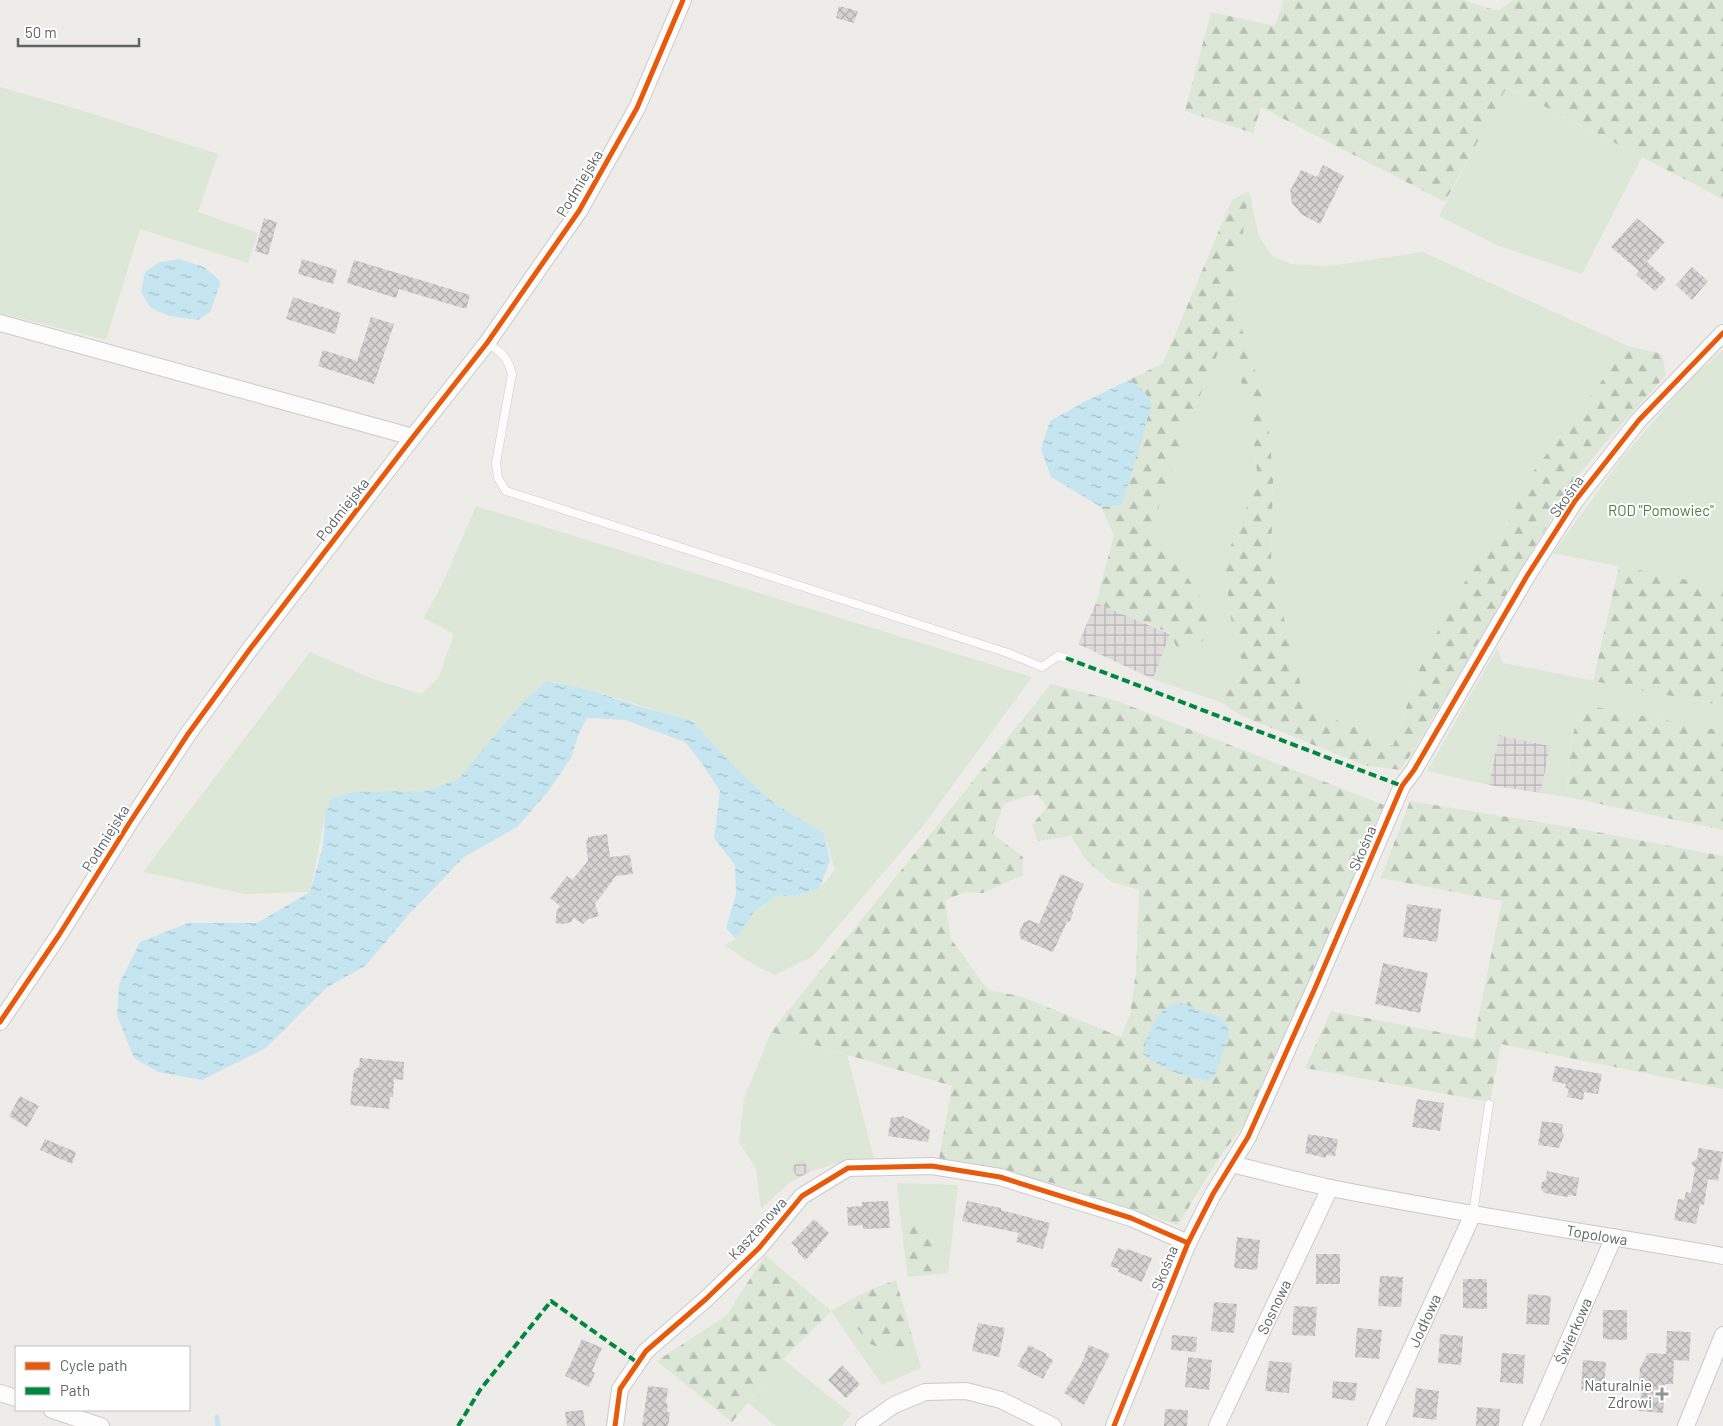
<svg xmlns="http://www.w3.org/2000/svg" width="1723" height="1426" viewBox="0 0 1723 1426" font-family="Barlow,sans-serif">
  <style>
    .industrial { fill: url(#industrial-grid) }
    .green { fill: #dce7d7 }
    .forest { fill: url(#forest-firs); fill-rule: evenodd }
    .water { fill: url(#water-ripples) }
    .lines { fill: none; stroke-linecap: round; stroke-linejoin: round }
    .stream { stroke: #c5e6f1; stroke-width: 5 }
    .building { fill: url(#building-cross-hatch) }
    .service-casing { stroke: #cbcac9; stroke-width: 9 }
    .minor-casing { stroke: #cbcac9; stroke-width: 18 }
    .service { stroke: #fcfcfc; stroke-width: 8 }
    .minor { stroke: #fcfcfc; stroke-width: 16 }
    .quiet { stroke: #00873e; stroke-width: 4; stroke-dasharray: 8 4; stroke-linecap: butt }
    .cycleway-casing { stroke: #fff; stroke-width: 8 }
    .cycleway { stroke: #e8590c; stroke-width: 5 }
    .poi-dot { fill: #919494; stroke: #fff; stroke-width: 2 }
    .labels { text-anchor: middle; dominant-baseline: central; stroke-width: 4; stroke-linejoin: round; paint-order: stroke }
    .street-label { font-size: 15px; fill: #5f6466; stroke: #fff }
    .park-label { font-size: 15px; fill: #4a8342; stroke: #fff }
    .poi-label { font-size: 15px; fill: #5f6466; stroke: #fff; text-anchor: end }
  </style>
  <defs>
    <pattern id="industrial-grid" width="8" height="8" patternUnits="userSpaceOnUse" patternTransform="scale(1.25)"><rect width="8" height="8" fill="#dedbda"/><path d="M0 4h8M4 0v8" fill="none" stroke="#b7b5b5"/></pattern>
    <pattern id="forest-firs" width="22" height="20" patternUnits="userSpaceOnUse" patternTransform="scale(1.25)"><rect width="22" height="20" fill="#dce7d7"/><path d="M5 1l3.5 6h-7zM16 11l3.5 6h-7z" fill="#b6bfb2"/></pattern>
    <pattern id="water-ripples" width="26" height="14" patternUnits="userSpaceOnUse" patternTransform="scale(1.25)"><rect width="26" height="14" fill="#c5e6f1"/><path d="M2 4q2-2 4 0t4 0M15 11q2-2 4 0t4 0" fill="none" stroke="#a3bec7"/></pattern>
    <pattern id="building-cross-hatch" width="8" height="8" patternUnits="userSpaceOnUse" patternTransform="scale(1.25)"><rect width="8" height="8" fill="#d5d3d2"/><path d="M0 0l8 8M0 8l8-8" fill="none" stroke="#b0afae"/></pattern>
  </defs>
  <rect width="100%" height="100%" fill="#eeece9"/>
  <!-- industrial -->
  <path class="industrial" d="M1096,603L1170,634L1153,679L1078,644Z
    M1499,735L1550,746L1541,793L1489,785Z
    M802,1159L811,1171L798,1178L790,1168Z"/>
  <!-- green -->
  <path class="green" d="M0,87L84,111L218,154L198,212L258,233L248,263L140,229L106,340L0,313Z
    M1506,87L1642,157L1582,274L1499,246L1439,216Z
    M1249,191L1259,236L1272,256L1291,264L1330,266L1423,252L1628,346L1527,480L1512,516L1462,586L1423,659L1393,746L1358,728L1317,713L1301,686L1271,566L1273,477L1267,408L1233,301Z
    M1220,348L1235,359L1251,419L1258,481L1241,520L1224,563L1232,626L1244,670L1220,702L1153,679L1170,634L1207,608L1188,578L1179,554L1150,533L1185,431Z
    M1723,350V587L1553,553L1622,458L1692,377Z
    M476,506L1032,677L923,826L812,957L775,975L754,965L724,945L736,939L754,912L777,895L791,897L819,889L835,870L824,833L775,804L735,767L691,720L655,710L583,688L548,681L490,742L458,779L427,791L347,794L333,798L325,816L310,892L245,894L143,872L310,652L376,680L421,694L438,679L454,634L423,618L441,587Z
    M1497,649L1503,663L1714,704L1723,697V731L1580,704L1569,753L1567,797L1541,793L1550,746L1499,735L1489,785L1427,771Z
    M771,1032L847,1055L874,1158L852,1159L811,1171L802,1159L791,1168L798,1178L789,1183L761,1209L756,1169L739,1142L744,1099Z
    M897,1183L958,1185L948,1273L938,1274C937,1245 936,1239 916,1217L901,1225Z
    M852,1299L856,1326L890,1352L915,1347L921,1368L882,1385L831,1311Z
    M783,1359L851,1414L842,1426H776L748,1403Z"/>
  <!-- forest -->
  <path class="forest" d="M1284,0H1463L1498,11L1513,0H1723V199L1507,87L1445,202L1261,107L1253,133L1185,111L1211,12L1275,26Z
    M1249,191L1233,301L1267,408L1273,477L1271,566L1301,686L1317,713L1358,728L1393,746L1423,659L1462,586L1512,516L1527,480L1628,346L1662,354L1666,375L1620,426L1580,473L1538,541L1414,750L1400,770L1363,765L1242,716L1220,702L1244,670L1232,626L1224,563L1241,520L1258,481L1251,419L1235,359L1220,348L1185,431L1150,533L1179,554L1188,578L1207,608V639L1178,650L1170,633L1096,603L1114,535L1101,507L1122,505L1144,391L1129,380L1163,363L1232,200Z
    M1619,566L1723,587V697L1714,704L1593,681Z
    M1051,684L1117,701L1384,805L1252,1114L1218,1159L1178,1225L1052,1183L939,1159L952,1086L771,1032ZM1038,795L1047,807L1032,825L1038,841L1071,836L1086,860L1112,882L1139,890L1136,972L1130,1015L1121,1037L1020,996L988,990L951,939L945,900L966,892L983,893L1023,875V857L993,834L1004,804L1027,796Z
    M1580,704L1723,731V830L1567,797L1569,753Z
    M1410,801L1581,829L1723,856V1089L1501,1044L1490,1102L1305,1068L1331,1011L1474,1039L1502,901L1381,878Z
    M916,1217C936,1239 937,1245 938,1274L908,1277L901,1225Z
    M765,1255L831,1311L783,1359L732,1422L657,1361L727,1315Z
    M896,1280L915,1347L890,1352L868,1343L856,1326L852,1299L865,1292Z"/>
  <!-- water -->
  <path class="water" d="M179,259L204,267L221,282L210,312L198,320L169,316L151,308L141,292L145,272L160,262Z
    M1129,380L1144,391L1152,403L1122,505L1101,507L1051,477L1041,449L1050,421L1086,401Z
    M547,681L583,688L638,706L691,720L735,767L775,804L824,833L830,861L819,889L791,897L777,895L754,912L736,939L726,928L736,894L735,865L714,838L720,791L703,765L685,742L625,720L587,718L579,733L571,758L547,793L517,827L464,857L412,911L365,966L326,988L266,1048L202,1080L158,1072L134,1058L117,1015L119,984L140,942L188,923H257L310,892L323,846L325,816L332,798L353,792L427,791L458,779L524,701Z
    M1182,1003L1223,1019L1227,1025L1229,1036L1215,1075L1208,1081C1180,1075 1167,1072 1143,1054C1147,1038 1153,1014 1170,1006C1174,1005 1178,1004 1182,1003Z"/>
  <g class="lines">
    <!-- stream -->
    <path class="stream" d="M217,1417L218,1426"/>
  </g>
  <!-- building -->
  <path class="building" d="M839,6L858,11L854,23L836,18Z
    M1323,165L1344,176L1320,224L1299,213L1300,212L1292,203L1290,191L1301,170L1317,177Z
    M264,218L277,222L268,255L255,251Z
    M1637,218L1665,242L1642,267L1647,262L1666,279L1655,291L1636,275L1639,271L1611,247Z
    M302,259L337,270L333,284L298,274Z
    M354,260L470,295L466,309L399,289L396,298L347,283Z
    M1692,267L1708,281L1692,300L1676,285Z
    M293,297L341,313L335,334L286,319Z
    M371,317L394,324L374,384L318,366L323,350L357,361Z
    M607,834L610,857L630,855L633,874L616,876L595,904L599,916L588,919L583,924L574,918L571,922L563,924L555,923L557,910L560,906L550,898L567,876L572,880L588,861L586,840L588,839V837Z
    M1061,874L1084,884L1072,910L1073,913L1070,921L1067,922L1053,952L1021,939L1019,933L1024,922L1029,920L1039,924Z
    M1407,904L1441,909L1437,942L1403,937Z
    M1383,963L1428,973L1420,1013L1375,1004Z
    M360,1058L404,1062L403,1080L394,1079L393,1097H390L389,1109L350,1105L354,1070L359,1067Z
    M1555,1066L1602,1074L1598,1094L1584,1092L1583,1100L1567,1097L1569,1089L1565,1088L1566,1084L1552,1081Z
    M20,1096L39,1106L27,1127L9,1116Z
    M1417,1099L1444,1103L1440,1131L1412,1127Z
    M903,1116L930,1130L928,1142L888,1136L891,1118Z
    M1542,1121L1563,1124L1562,1132L1564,1135L1559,1148L1538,1145Z
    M1308,1134L1338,1139L1335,1156L1326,1155V1158L1305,1153Z
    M45,1139L76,1152L72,1164L40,1150Z
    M1699,1148L1723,1152L1718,1181L1708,1179L1704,1205L1700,1204L1696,1224L1674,1220L1678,1199L1684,1200L1686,1192L1691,1193L1695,1168L1691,1163L1697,1159Z
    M1547,1171L1579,1178L1576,1196L1568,1195V1197L1544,1193L1541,1188L1542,1182L1546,1180Z
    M888,1201L890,1228L863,1229V1225L848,1226L847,1207L862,1206V1202Z
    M967,1201L1001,1208V1210L1050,1223L1043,1249L1016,1242L1019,1233L962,1221Z
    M814,1219L829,1233L806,1260L798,1253V1249L791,1243Z
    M1237,1237L1260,1240L1257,1270L1234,1268Z
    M1118,1248L1126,1251L1127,1249L1152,1258L1142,1282L1118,1272L1119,1269L1110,1266Z
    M1316,1254H1340V1284H1316Z
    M1380,1276L1403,1277L1401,1307L1378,1306Z
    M1463,1279H1487V1309L1463,1308Z
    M1528,1294L1551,1296L1549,1325L1526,1324Z
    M1214,1302L1237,1304L1234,1333L1211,1331Z
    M1294,1306L1317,1307L1315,1336L1292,1335Z
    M1603,1310H1627V1340L1603,1339Z
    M978,1323L1005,1328L999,1357L972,1351Z
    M1357,1328L1382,1330L1379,1359L1355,1357Z
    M1667,1331L1691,1332L1689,1361L1674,1360L1673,1384H1665L1663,1413L1639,1411L1642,1382H1639L1640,1368L1648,1353L1666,1354Z
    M1440,1334L1463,1336L1461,1365L1438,1363Z
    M1172,1335L1197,1337L1196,1352L1171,1350Z
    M582,1339L602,1348L592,1371L595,1373L589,1387L565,1376Z
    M1029,1345L1046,1354V1356L1053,1360L1043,1379L1017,1366Z
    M1089,1345L1110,1354L1084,1405L1064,1393L1081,1365Z
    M1502,1353L1525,1355L1523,1384L1500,1382Z
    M1188,1357L1212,1360L1209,1390L1185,1387Z
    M1583,1360L1606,1362L1604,1392L1581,1390Z
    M1269,1361L1292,1363L1289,1393L1265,1391Z
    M842,1365L860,1384L846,1398L828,1380Z
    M1333,1381L1357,1383L1355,1401L1332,1398Z
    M648,1386L668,1388L666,1403L668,1404L667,1412H670L668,1426H642Z
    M1416,1388L1439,1391L1436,1420L1413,1417Z
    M1477,1407L1500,1409L1499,1426H1476Z
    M1165,1409L1188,1410L1187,1426H1164Z
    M583,1410L585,1426H567L565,1412Z"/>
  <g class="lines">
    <!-- service casing -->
    <g class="service-casing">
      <path id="service" d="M487,343C502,353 507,356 512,374L496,463L498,478L506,491L1008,653L1042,667L1058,656L1066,658
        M1473,1214L1489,1104"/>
    </g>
    <!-- minor casing -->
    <g class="minor-casing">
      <g id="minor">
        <path d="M0,323L413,437"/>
        <path d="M0,1022L59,935L130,822L188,734L250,649L413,437L487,343L579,211L637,108L683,0"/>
        <path id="s1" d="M1232,1164C1265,1172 1298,1181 1331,1188C1461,1214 1593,1233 1723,1256"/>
        <path d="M0,1393L16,1398"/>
        <path d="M52,1410L101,1426"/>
        <path d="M615,1426L620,1389L646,1351L706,1299L759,1248L802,1196L848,1168L932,1166L1000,1177L1131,1218L1188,1243"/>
        <path d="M864,1426L894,1405L925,1392L966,1391L1001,1400L1053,1426"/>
        <path d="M1114,1426L1188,1243L1213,1194L1248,1137L1315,988L1402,786L1414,770L1527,576L1575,501L1639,420L1723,333"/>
        <path id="s2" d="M1217,1426L1330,1188"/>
        <path id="s3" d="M1376,1426L1473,1214"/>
        <path id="s4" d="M1531,1426L1614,1237"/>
        <path d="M1686,1426L1723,1335"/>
      </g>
    </g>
    <!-- service -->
    <use href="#service" class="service"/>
    <!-- minor -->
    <use href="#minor" class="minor"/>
    <!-- quiet -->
    <path class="quiet" d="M1066,658L1402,786
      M458,1426L480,1390L551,1301L638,1363"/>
    <!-- cycleway casing -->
    <g class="cycleway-casing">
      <path id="cycleway" d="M0,1022L59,935L130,822L188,734L250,649L413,437L487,343L579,211L637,108L683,0
        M615,1426L620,1389L646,1351L706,1299L759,1248L802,1196L848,1168L932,1166L1000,1177L1131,1218L1188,1243
        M1114,1426L1188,1243L1213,1194L1248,1137L1315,988L1402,786L1414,770L1527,576L1575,501L1639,420L1723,333"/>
    </g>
    <!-- cycleway -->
    <use href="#cycleway" class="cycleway"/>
  </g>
  <!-- markers -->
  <path class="poi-dot" d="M1659.5 1386.5h5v5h5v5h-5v5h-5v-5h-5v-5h5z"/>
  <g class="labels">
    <!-- street labels -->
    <g class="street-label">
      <text transform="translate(579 183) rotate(-59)">Podmiejska</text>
      <text transform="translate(1566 496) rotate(-55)">Skośna</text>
      <text transform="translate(342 509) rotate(-52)">Podmiejska</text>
      <text transform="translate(105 838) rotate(-58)">Podmiejska</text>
      <text transform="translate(1362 848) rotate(-67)">Skośna</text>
      <text transform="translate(757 1228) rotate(-48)">Kasztanowa</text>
      <text stroke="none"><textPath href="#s1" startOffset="372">Topolowa</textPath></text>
      <text transform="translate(1164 1268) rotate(-68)">Skośna</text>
      <text stroke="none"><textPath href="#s2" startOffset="132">Sosnowa</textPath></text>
      <text stroke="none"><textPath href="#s3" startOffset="116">Jodłowa</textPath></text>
      <text stroke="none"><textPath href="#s4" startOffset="104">Świerkowa</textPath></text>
    </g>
    <!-- park labels -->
    <g class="park-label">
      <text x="1661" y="510">ROD "Pomowiec"</text>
    </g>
    <!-- poi labels -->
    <g class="poi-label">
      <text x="1652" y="1385">Naturalnie<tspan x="1652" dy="17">Zdrowi</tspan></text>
    </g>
  </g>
  <!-- legend -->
  <rect x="15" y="1346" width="175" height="65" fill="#ffffff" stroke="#bfc1c2"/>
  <rect x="25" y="1362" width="25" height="8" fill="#e8590c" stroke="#bfc1c2"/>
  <text x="60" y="1371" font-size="15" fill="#5f6466">Cycle path</text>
  <rect x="25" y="1387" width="25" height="8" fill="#00873e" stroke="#bfc1c2"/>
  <text x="60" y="1396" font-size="15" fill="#5f6466">Path</text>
  <!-- scale -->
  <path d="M18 38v8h121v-8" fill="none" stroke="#5f6466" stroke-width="2.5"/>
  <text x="25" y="38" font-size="15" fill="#5f6466" stroke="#ffffff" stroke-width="4" paint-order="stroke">50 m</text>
</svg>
